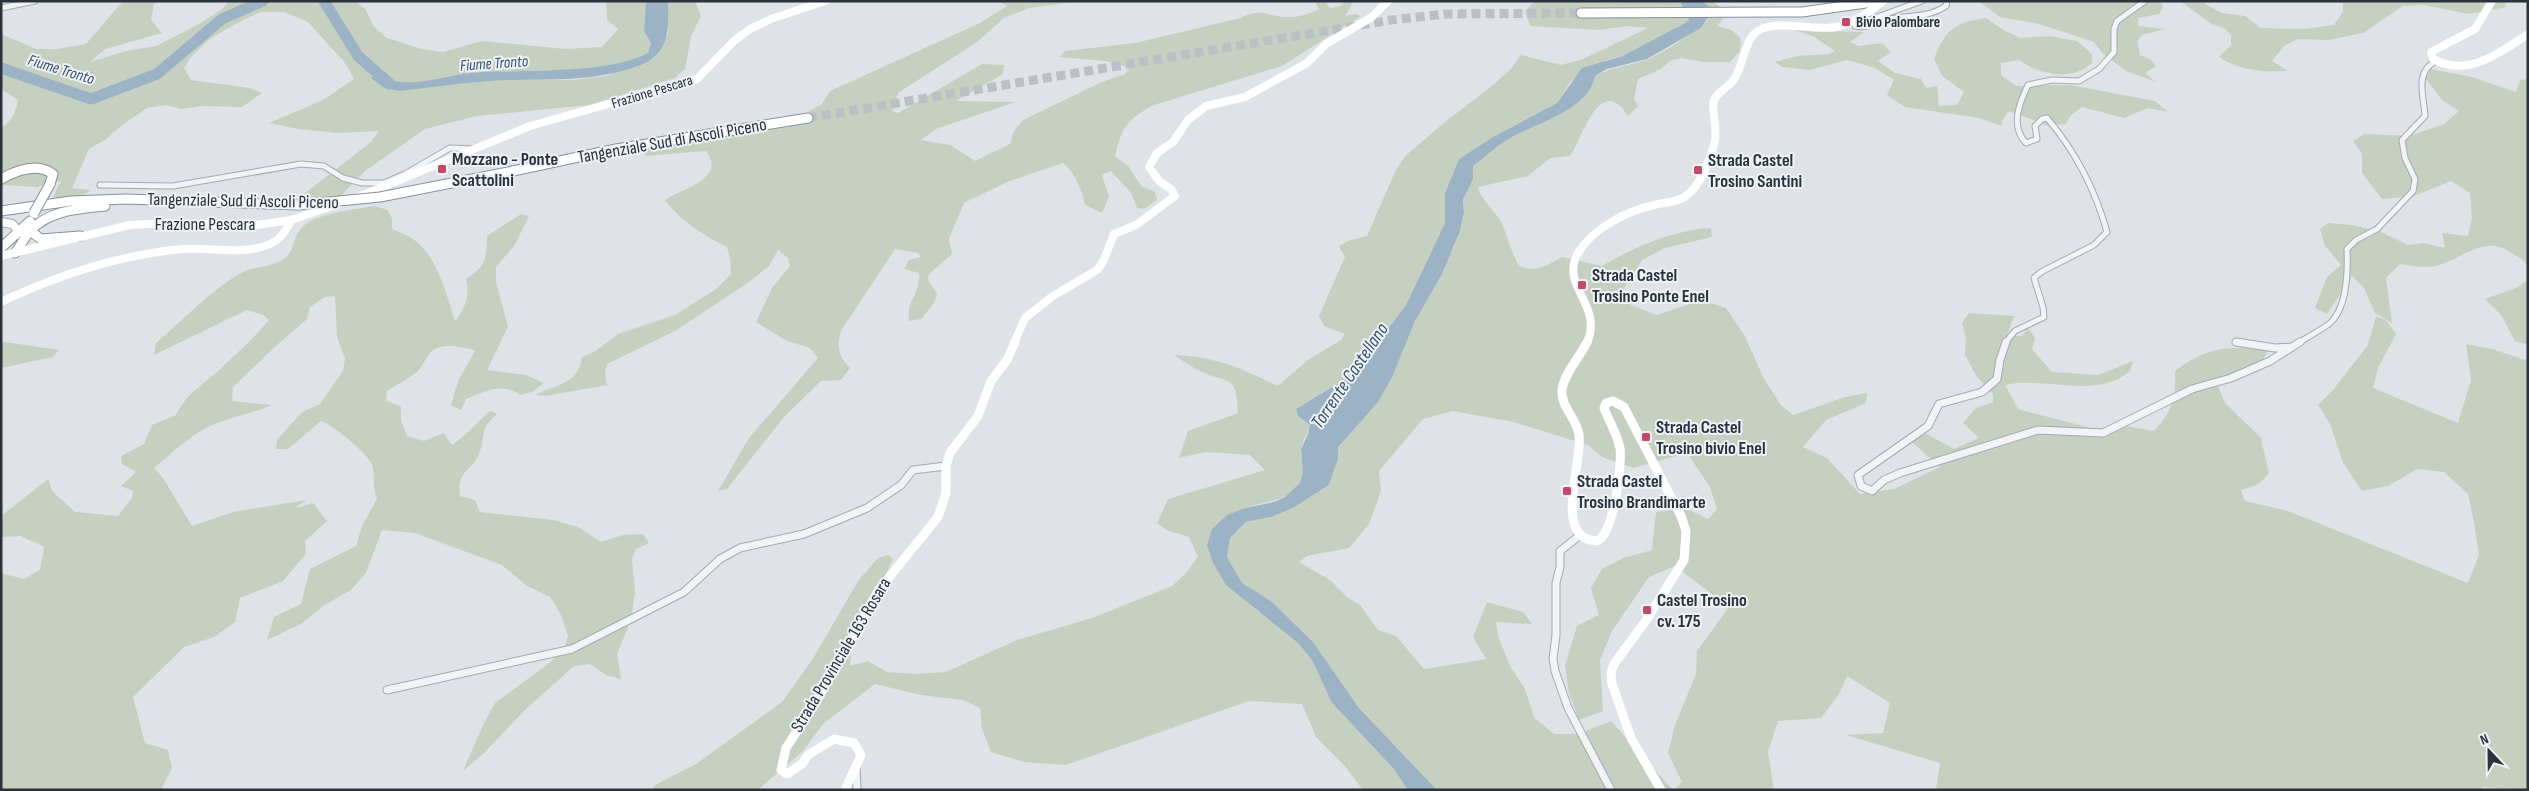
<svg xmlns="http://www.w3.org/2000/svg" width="2529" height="791" viewBox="0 0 2529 791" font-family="'Sofia Sans Condensed',sans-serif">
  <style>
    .green { fill: #c6d0c0 }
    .water { fill: #9cb3c5 }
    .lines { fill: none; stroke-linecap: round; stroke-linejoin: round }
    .river { stroke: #9cb3c5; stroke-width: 11 }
    .highway-tunnel { stroke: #bbc0c5; stroke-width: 9; stroke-dasharray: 9 5; stroke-linecap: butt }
    .street-far1-casing { stroke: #a5aab1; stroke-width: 7 }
    .street-casing { stroke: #a5aab1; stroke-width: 9 }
    .primary-casing { stroke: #9fa8b2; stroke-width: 10 }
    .highway-casing { stroke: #87919c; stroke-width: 11 }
    .street-far1 { stroke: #f1f3f6; stroke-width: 5 }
    .street { stroke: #f1f3f6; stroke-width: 7 }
    .secondary-far1 { stroke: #fff; stroke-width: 8 }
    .secondary { stroke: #fff; stroke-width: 9 }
    .primary { stroke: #fff; stroke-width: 8 }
    .highway { stroke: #fff; stroke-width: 9 }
    .highway-bridge-casing { stroke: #87919c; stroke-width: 11; stroke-linecap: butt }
    .highway-bridge { stroke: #fff; stroke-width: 9 }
    .poi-dot { fill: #c44b68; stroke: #eef1f5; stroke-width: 2 }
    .labels { text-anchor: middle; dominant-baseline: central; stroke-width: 4; stroke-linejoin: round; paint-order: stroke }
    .far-poi-label { font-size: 15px; font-weight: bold; fill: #29323d; stroke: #eef1f5; text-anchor: start }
    .far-street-label { font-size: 15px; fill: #29323d; stroke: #eef1f5 }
    .far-water-label { font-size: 16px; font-style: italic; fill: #36546e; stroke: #eef1f5 }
    .street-label { font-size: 18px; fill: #29323d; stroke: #eef1f5 }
    .poi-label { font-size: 18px; font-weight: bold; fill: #29323d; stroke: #eef1f5; text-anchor: start }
    .water-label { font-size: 19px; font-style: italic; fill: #36546e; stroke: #eef1f5 }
  </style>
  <rect width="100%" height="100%" fill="#dfe3e7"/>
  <!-- green -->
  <path class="green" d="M123,1H159L154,4L151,20L162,33L105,49L90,62L126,51L156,46L199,24L222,9L229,1H355L365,9L374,27L387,38L422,49L443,52L482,41L565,49L602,47L618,29L607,20L606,1H646L644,31L651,43L648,53C605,75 521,69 471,73C446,75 421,86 395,81C391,80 386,76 383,73L372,78L384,88L399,91L492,80H572L606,76L638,66L653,58L668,34V1H695L701,16L691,36L685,69L675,78L590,105L477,116L425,129L365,171L338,199L310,201L300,197L371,142L379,131L338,133L298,129L269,123L323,100L354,79L346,64L308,22L284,12H261L243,20L211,38L191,57L184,68L191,80L250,88L262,93L242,107L202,106L181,109L166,105L147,108L122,125L105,140L89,149L72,188L91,190C81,198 65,200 53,197L61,181L37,187L1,185V128C12,121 16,112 18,100L1,89V34L36,49H56L86,44Z
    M998,1H1081L1029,8L1004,18L977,42L898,93L892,111L898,113L982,64L1004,65L1003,74L956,101L1016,102L936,129L921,140L950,145L975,161L1010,144L1014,131L1023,120L1102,82L1125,74L1130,68L1106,61L1060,57L1065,51L1135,43L1241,18C1264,6 1270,19 1292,17C1301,17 1310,13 1319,9L1315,1H1325L1330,8L1341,6L1345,1H1354L1345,16L1355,14L1361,16L1282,66L1154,105C1127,119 1122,127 1115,156L1129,167L1141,186L1155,192L1157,200L1144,209L1137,208L1131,193L1111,171L1102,175L1109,197L1102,213L1085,205C1082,191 1075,172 1063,163L1007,182L964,203L949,239L952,254L929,274L928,280L937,294L934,303L921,319L909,321C906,300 921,294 919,273L904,269L909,260L921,257L918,253L895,249L841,331C836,347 839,357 850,368L841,380L821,381L784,417L727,489L718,491L749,438L818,358L810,348L787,341L756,322L772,288L790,266L788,258L778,250L769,266L749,282L675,331L607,364L605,373L607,385L545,396L535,395C557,384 579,384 582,357L594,352L618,334L675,315L716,289L731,274L730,259L727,247C705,236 679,220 665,200C683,188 727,179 706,151L645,156V153L650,148L808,120V112L822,104L830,91L980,23L1007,6Z
    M1535,1H1680L1689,20L1651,43L1623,56L1607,60L1571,81L1557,103L1493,137L1459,159L1445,193V223L1406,305L1355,373L1296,409L1298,416L1310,425C1308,434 1302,441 1301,450C1300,457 1304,465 1303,473C1300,502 1265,500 1245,508C1234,513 1223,522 1212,529L1252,607L1267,617L1298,643L1312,660L1332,703L1393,768L1408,790H1363L1344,765L1316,737L1302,704L1249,701L1066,765L1024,762L991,752L982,729L980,708L963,700L921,695L875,684L823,724L803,751L758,790H652L655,785L696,764L782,702L814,657L858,581L878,558L889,555L893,559L851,649L850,666L868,661L887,672L915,674L946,672L1017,640L1092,618L1172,586L1185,574L1198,557L1189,537L1166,530L1157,523L1168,499L1265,470L1250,455L1206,452L1179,458L1188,431L1238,413C1237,372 1227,385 1198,370C1190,366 1182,360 1174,355C1218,357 1240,368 1278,386L1308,360L1341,340L1345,334L1324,326L1319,316L1345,257L1339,246L1348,241L1367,236L1396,170L1405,156L1450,118L1487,90L1510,70L1521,55L1561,65L1583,59L1648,28L1627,26L1599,30L1530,26L1525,11Z
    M1702,1H1712L1723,9L1722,20L1717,26L1732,30L1741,39L1740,51L1730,62H1703L1681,58L1670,61L1661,69L1638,79L1634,99L1638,106L1628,116C1600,72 1583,137 1570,156L1550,158L1528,176L1478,187C1482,203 1497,211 1503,226C1508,240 1512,253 1519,266C1536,273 1548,265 1562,257L1602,266C1634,247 1673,230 1711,228L1712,237L1665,248L1642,260L1623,290V298L1631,305L1657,315L1701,300L1726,308L1745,336L1763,377L1780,404L1793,415L1845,397L1867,393L1866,403L1826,420L1803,447L1827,458L1860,494L1894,489L1940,467L1906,437L1927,434L1954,449L1979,438L1963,423L1976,408L1993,402V394L1977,377L1965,355L1966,338L1962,323L1969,313L2014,316L2007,336H2022L2028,328L2035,338L2032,349L2052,372L2098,375L2133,361L2130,371C2125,375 2119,379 2113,381C2078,394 2040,377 2005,385L2018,409L2095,429L2120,425L2154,431C2173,411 2176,398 2175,371C2209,346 2227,346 2268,350L2262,362L2216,381L2225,403L2261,438L2269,474L2257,485L2241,490L2245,501L2288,511L2468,583L2479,555L2474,522L2468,494L2444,472L2417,469L2388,486L2362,491L2343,463L2331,426L2318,405L2333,390L2368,345L2376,316L2386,320L2396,334L2378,368L2373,388L2458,423L2471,380L2466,344L2492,349L2528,361V790L2482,787L2481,790H1936L1940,763L1846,735L1883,733L1890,703L1847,676L1839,694L1821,718L1778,721L1768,752L1774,790H1674L1682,782L1668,753L1675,725L1696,674L1697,651L1729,607L1675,566L1649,577L1612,631L1600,660L1603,711L1579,720L1569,693L1565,665L1577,626L1599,615L1591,588L1602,569L1623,558L1652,550L1656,512L1685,508L1708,519L1717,509L1710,487L1687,453L1633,468L1602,457L1588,445L1513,422L1453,411L1423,419L1379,471L1381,491L1369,524L1349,548L1307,556L1299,562L1330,580L1348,598L1360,605L1378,630L1396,636L1424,669L1486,659L1473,637L1487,602L1523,612L1532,624L1496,622L1498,636L1510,666L1525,689L1534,717L1554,734H1578L1611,721L1673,790H1437L1359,708L1313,642L1271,601L1242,583L1227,557L1230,538L1246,522L1271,517L1293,508L1329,485L1338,459L1337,447C1374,409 1393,368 1415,321C1431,285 1457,253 1464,214C1465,209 1462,203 1464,199C1468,186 1473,180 1473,166C1485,157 1497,146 1510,138C1534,125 1591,105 1595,76C1612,67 1629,66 1646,60C1660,55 1699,30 1708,20L1705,3Z
    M1978,1H2161L2163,7L2159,14L2138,18V26L2165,29L2142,35L2137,41L2140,55L2151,60L2156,66L2145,73L2156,82L2126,71L2102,53L2094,42L2039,24L2000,17Z
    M2180,1H2200L2222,13L2245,16L2261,28L2304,29L2334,25L2343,12V4L2339,1H2505L2506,7L2469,14L2424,5L2403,6L2363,33L2328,40L2298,39L2284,46L2272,61L2288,71C2262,72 2241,71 2219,57L2231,45V35L2224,28L2210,23Z
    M1986,18L2005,31L2021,38L2049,36L2077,41L2092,54V63C2071,82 2040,75 2019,60L2001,63V75L2016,86L2070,85L2155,101L2168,112L2148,108L2124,118L2082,107L2070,116L2066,124L2048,126L2009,111L2002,121V126L1979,118L1905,107L1887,95L1894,80L1875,68L1847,60L1810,70L1782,67L1775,62L1797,56L1828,54L1835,51L1813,36L1794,30L1864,32L1850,42L1859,46L1882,43L1891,52L1878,61L1895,73L1921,79L1926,88L1937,86L1939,106L1957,105L1964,92L1942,76L1934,59C1945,30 1955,22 1986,18Z
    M2430,69L2472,77L2516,92L2520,80L2528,79V266C2523,259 2517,256 2510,252C2484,235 2464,258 2439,265C2425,269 2414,266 2400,264L2386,278L2392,323L2375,313L2364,288L2352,276L2327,314L2315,308L2327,277L2341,265L2325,246L2320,229L2328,223L2352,225L2379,231L2408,245L2423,243L2445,248L2442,233L2468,236L2472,218L2470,193L2451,181L2414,196L2382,199L2362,173V154L2353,141L2365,134L2409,136L2444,124L2459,111L2442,100L2428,81L2423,79Z
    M374,206L388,210L392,219V229C399,232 407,235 413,239C437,255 447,296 455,321C466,306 470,297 466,279C487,265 486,260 487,236L521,214L529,216L514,246L496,267V282L508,327L487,370L526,375L544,383L532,392L520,395C502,382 485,391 466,399L461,410L451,405L458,381L475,351C464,346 439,342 430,353C425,359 423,366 417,372C408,379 396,385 387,391L386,400L401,407V420L407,436L424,441L444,433L452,445C467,435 477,422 490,411L497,414C477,432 487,437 478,456C469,474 457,470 460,496L475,500L480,512L553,520L578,527L601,542L623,535L643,534L649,543L636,549L632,560L635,592L631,620L617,654L621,679L606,675L590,664L574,666L526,709L484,753L463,771L483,725L495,703L548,664L565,648L568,635L561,615L550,597L527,586L502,565L415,533L382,530L366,573L351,590L323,606L301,624L267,640L274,617L301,604L310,569L356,546L362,526L377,499C372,485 375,480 373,467C370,455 332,424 321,421L288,449H276L277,440L302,412L320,404L343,371L345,358L337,337L335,296L325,297L310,307L307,319L277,345L233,387L232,401L272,405C252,414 229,417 210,426C188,437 172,453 154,468L163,478L192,526L233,512L307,500L295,508L313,503L327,521L305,541L306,554L283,581L240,598L235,622L214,637L184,647L133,697L145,743L168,750L172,768L161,790H1V573L24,579L40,570L44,547L21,536L1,537V516L48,479L52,491L75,512L118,516L132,498L133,491L121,486L136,472L122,464L121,456L144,444L152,425L176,415C185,396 200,386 216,373C234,356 253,339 269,320L263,315L247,310L154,355L156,343C183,320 209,292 239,274C253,266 272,268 285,258C294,251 293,239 299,231C311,213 353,210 374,206Z
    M2528,280V345L2515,341L2501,315L2485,299L2518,287Z
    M5,342L59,350L53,357L1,368V343Z"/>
  <!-- water -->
  <path class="water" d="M646,1H668C668,21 671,43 653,58C646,64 635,67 626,70C580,83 536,78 490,81C459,83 429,88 399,91L384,88L371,78L383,73C386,76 391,80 395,81C421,86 446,75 471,73C521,69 605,75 648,53L651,43L644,31Z
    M1680,1H1702L1713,10L1701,28L1647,59L1607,69L1595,76C1590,109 1535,124 1510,138C1497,146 1485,157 1473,166V179L1463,200L1464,213L1460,231L1442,274L1415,321L1392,377L1378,402L1338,447V459L1329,485L1293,508L1271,517L1246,522L1230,538L1227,557L1242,583L1271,601L1313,642L1359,708L1437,790H1408L1393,768L1332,703L1312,660L1298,643L1226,585L1213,563L1207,545L1212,529L1227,515L1245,508L1274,502L1285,497L1300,483L1303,472L1301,449L1308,434L1310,425L1298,416L1296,409L1355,373L1406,305L1445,223V193L1459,159L1493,137L1557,103L1582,68L1623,56L1683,24L1689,20Z"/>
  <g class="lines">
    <!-- river -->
    <path class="river" d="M324,1L358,56L390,84
      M1,68L91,99L157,74L222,19L263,1"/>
    <!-- highway-tunnel -->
    <path class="highway-tunnel" d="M808,118L1391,20L1445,14L1581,13"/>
    <!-- street-far1 casing -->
    <g class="street-far1-casing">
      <path id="street-far1" d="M1,8L35,1
        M1855,25L1922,1
        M1855,26C1868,29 1877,21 1889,19C1909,15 1928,18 1946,6L1947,1
        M100,185L173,186L301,164L324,166L343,178L362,183H384L405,174L450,148L474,149
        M2236,342L2243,343
        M2005,343L2015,331L2044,317L2043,307L2034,278L2041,272L2094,245L2107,232C2095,189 2076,152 2047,118L2042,119L2035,126L2037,139L2026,143C2010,126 2019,104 2028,85L2052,80L2079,81L2099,69L2114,52V29L2117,21L2145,1
        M2298,343C2308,337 2319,331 2329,324C2347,309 2348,271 2347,249L2356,240L2377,229L2413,191L2415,179L2405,158L2402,140L2425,116C2424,96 2414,72 2436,61"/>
    </g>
    <!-- street casing -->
    <g class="street-casing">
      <path id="street" d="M2006,342L2000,360L1997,379L1982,392L1939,404L1928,426L1858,475L1861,486L1872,491L1884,480L1900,473L2038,430L2103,433L2192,389L2231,378L2270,361L2300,342
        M2236,342L2275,348L2292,347
        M1579,536L1560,551V567L1556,583V635L1553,659L1555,671L1568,708L1611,790
        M387,690L572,649L684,592L720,559L740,548L804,534L867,508L901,485L913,470L946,466
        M856,768L857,790"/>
    </g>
    <!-- primary casing -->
    <g class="primary-casing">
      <path id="primary" d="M1,222L12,224L17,229L16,235"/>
    </g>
    <!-- highway casing -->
    <g class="highway-casing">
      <path id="highway" d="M1581,13L1802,12L1880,1
        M513,171L616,149L808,118
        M1,179C17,170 37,162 53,174L50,184
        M1,211L71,201L126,199L298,205
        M30,224V231L41,239L80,236
        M1,248L30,221
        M15,253C21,246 24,237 31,230C50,210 79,209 105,206"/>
    </g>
    <!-- street-far1 -->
    <use href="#street-far1" class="street-far1"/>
    <!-- street -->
    <use href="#street" class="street"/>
    <!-- secondary-far1 -->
    <path class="secondary-far1" d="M2492,1L2475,29L2431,52L2433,59C2467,78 2500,53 2528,34
      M356,198L530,126L697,79L735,40L750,29L771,19L825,1
      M1,256L130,225L165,223L250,226L291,220L341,203
      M1,302C58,275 119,255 182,249C209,247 236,254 262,247C277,243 285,234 291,220
      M1014,343L1025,318L1053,296L1097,270L1103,262L1114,234L1136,225L1175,196L1171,189L1159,181L1149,167L1157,153L1173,142L1188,120L1206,106L1245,97L1307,63L1326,44L1372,17L1388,1
      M1587,343C1604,305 1559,286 1578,253C1593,228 1627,211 1654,205C1665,202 1678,203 1687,195C1701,185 1709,161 1714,145C1719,129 1711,116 1714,100C1719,90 1730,87 1735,78C1742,66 1745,44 1753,35C1769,16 1814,32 1836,27C1854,23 1869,12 1883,1"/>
    <!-- secondary -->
    <path class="secondary" d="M1587,342C1580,357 1565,372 1562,389C1560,407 1577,418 1579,435C1583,462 1552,538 1596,541C1614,537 1622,465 1620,448C1617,434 1609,421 1604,408L1606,403L1613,401L1624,407L1681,516L1686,531L1684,560L1645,622L1614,664L1611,673L1612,684L1631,738L1661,790
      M845,790L861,755L854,743L834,739L808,755L802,764L787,774L781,770L786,748L816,702L878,591L938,517L946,493V466L950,453L978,416L991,381L1007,360L1015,342"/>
    <!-- primary -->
    <use href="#primary" class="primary"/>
    <!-- highway -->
    <use href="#highway" class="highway"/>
    <!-- highway-bridge casing -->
    <g class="highway-bridge-casing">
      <path id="highway-bridge" d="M298,205L380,197L513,171
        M34,213L50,184"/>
    </g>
    <!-- highway-bridge -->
    <use href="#highway-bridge" class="highway-bridge"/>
  </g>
  <!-- markers -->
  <g class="poi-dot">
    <rect x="1841" y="17" width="10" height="10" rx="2.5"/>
    <rect x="437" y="164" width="10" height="10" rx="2.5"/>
    <rect x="1693" y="165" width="10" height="10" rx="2.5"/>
    <rect x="1577" y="280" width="10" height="10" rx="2.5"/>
    <rect x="1641" y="432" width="10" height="10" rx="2.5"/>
    <rect x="1562" y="486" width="10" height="10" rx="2.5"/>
    <rect x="1642" y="605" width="10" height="10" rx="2.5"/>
  </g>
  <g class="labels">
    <!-- far-poi labels -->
    <g class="far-poi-label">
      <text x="1856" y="22">Bivio Palombare</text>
    </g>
    <!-- far-street labels -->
    <g class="far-street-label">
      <text transform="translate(652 92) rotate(-17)">Frazione Pescara</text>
    </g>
    <!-- far-water labels -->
    <g class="far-water-label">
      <text transform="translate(494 64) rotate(-4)">Fiume Tronto</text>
      <text transform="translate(61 70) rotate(17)">Fiume Tronto</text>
    </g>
    <!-- street labels -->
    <g class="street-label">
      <text transform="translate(672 141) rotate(-10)">Tangenziale Sud di Ascoli Piceno</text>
      <text transform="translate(243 201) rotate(1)">Tangenziale Sud di Ascoli Piceno</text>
      <text x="205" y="224">Frazione Pescara</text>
      <text transform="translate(841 655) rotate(-59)">Strada Provinciale 163 Rosara</text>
    </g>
    <!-- poi labels -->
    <g class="poi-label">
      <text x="452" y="159">Mozzano - Ponte<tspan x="452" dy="21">Scattolini</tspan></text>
      <text x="1708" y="160">Strada Castel<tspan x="1708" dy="21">Trosino Santini</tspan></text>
      <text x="1592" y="275">Strada Castel<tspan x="1592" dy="21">Trosino Ponte Enel</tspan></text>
      <text x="1656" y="427">Strada Castel<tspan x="1656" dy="21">Trosino bivio Enel</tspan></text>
      <text x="1577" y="481">Strada Castel<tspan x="1577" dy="21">Trosino Brandimarte</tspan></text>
      <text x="1657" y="600">Castel Trosino<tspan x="1657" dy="21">cv. 175</tspan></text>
    </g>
    <!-- water labels -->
    <g class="water-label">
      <text transform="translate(1350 376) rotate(-56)">Torrente Castellano</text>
    </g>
  </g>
  <!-- border -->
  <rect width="2529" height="791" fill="none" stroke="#29323d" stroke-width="5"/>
  <!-- north arrow -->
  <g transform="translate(2489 751) rotate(338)" stroke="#eef1f5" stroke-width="4" paint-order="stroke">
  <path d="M0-4L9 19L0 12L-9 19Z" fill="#29323d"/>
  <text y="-8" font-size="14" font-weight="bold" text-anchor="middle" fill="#29323d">N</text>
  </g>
</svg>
